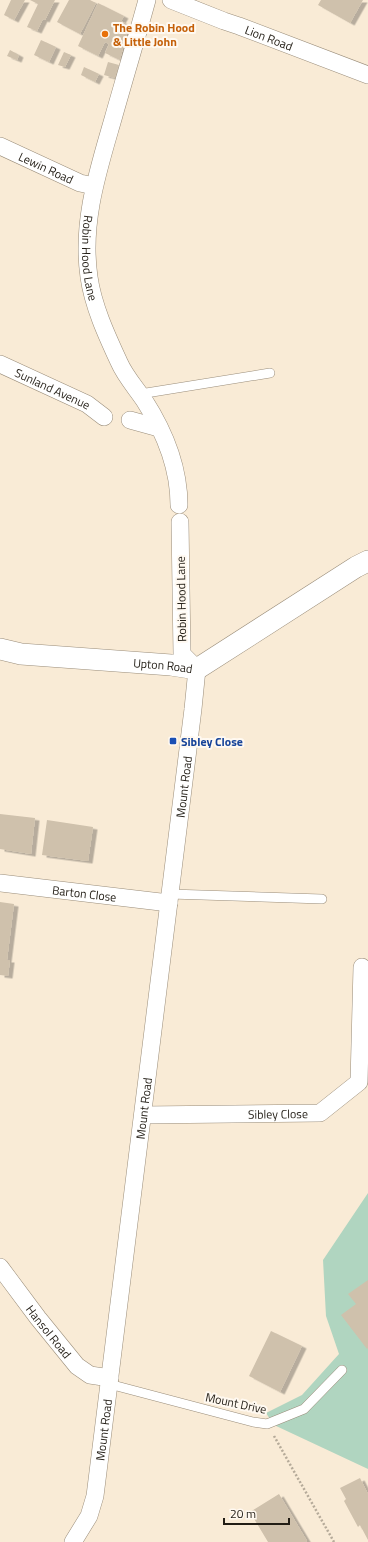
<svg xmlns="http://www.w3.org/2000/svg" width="368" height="1542" viewBox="0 0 368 1542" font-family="'Titillium Web',sans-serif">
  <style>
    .green { fill: #b0d5c0 }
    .building { fill: #cfc1ac; filter: url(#shadow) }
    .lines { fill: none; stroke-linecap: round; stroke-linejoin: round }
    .service-casing { stroke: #9a8d7a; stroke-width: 10 }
    .minor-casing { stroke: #9a8d7a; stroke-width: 18 }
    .tertiary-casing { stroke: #9a8d7a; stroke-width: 22 }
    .path { stroke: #b5aa99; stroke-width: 2.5; stroke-dasharray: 2 2; stroke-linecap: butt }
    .service { stroke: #fff; stroke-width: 9 }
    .minor { stroke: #fff; stroke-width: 17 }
    .tertiary { stroke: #fff; stroke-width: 21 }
    .food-dot { fill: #e8710a; stroke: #fff9f1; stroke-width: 1.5 }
    .transit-dot { fill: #1a4fb4; stroke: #fff9f1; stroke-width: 1.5 }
    .labels { text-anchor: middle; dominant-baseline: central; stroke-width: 4; stroke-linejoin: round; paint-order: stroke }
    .food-label { font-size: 12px; font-weight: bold; fill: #c56008; stroke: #fff9f1; text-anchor: start }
    .street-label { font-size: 12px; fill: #221d15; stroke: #fff9f1 }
    .transit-label { font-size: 12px; font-weight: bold; fill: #164399; stroke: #fff9f1; text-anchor: start }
  </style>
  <defs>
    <filter id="shadow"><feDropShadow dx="4.5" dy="2.5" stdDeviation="0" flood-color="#0004"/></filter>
  </defs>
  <rect width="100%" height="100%" fill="#f9ebd6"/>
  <!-- green -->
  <path class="green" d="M368,1193V1469L274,1425L266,1413L302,1395L339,1354L326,1316L323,1260Z"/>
  <!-- building -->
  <path class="building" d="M11,0H25L14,20L4,15Z
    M30,0H55L45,20L43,19L37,31L27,27L38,4Z
    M69,0H90L96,3L80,34L57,22Z
    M321,0H363L350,23L318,5Z
    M98,3L124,16L121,21L129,25L120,60L105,53L109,44L105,42L98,56L78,46Z
    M41,40L56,47L49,62L34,55Z
    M10,50L19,55L17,60L7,56Z
    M64,52L71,55L65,67L58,65Z
    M108,62L119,65L115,78L104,75Z
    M84,67L99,74L95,82L81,75Z
    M0,814L35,818L31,854L0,849Z
    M47,820L93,827L88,861L42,855Z
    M0,902L14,904L7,960H10L8,976L0,975Z
    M368,1280V1348L367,1349L341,1315L356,1304L348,1294Z
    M271,1331L302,1346L280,1392L249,1376Z
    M360,1478L368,1494V1540L360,1525L358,1527L344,1501L346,1499L340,1488Z
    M279,1494L307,1541L305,1542H268L250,1512Z"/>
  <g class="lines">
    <!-- service casing -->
    <g class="service-casing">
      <path id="service" d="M140,394L270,373
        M170,894L322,899
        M109,1384L253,1422L267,1424L304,1409L342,1370"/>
    </g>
    <!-- minor casing -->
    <g class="minor-casing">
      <g id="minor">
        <path id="s1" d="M147,0C136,40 124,80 113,119C98,171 81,222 89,277C93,306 107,336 119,362C125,376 136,388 144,400C164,431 179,467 179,505"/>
        <path id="s2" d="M171,0L224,21L239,26L368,75"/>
        <path id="s3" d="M0,146L80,183L94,186"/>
        <path id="s4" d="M0,364L87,404L104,417"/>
        <path d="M130,420L159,428"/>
        <path id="s5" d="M0,883L169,903"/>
        <path id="s6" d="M143,1115L320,1113L359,1082L362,967"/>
        <path id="s7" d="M0,1267L38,1318L77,1366L90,1375L110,1378"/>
        <path id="s8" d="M73,1542L89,1516L95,1496L193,709L197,669L182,654L180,522"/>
      </g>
    </g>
    <!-- tertiary casing -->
    <g class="tertiary-casing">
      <g id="tertiary">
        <path id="s9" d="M0,649L21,654L171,665L197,669L356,567L368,561"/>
      </g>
    </g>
    <!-- path -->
    <path class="path" d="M274,1436L334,1542"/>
    <!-- service -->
    <use href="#service" class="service"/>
    <!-- minor -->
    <use href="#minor" class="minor"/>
    <!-- tertiary -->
    <use href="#tertiary" class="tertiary"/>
  </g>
  <!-- markers -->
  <circle class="food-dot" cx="105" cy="34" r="4"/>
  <rect class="transit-dot" x="169" y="737" width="8" height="8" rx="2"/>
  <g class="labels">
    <!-- food labels -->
    <g class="food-label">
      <text x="113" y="27">The Robin Hood<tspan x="113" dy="14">&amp; Little John</tspan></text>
    </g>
    <!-- street labels -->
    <g class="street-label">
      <text stroke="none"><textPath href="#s2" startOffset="105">Lion Road</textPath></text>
      <text stroke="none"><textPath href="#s3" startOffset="51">Lewin Road</textPath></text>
      <text stroke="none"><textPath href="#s1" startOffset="266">Robin Hood Lane</textPath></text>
      <text stroke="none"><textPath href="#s4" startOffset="58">Sunland Avenue</textPath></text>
      <text transform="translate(181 599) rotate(-91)">Robin Hood Lane</text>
      <text stroke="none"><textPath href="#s9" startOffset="164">Upton Road</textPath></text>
      <text stroke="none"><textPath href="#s8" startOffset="766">Mount Road</textPath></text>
      <text stroke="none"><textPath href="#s5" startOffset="85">Barton Close</textPath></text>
      <text stroke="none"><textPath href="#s8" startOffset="442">Mount Road</textPath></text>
      <text stroke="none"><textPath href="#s6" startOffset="135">Sibley Close</textPath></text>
      <text stroke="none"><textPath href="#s7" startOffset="81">Hansol Road</textPath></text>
      <text transform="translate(236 1403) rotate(12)">Mount Drive</text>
      <text stroke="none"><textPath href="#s8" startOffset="118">Mount Road</textPath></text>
    </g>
    <!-- transit labels -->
    <g class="transit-label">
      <text x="181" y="741">Sibley Close</text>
    </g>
  </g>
  <!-- scale -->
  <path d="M224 1518v6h65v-6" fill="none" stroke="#221d15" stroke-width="2"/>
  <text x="230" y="1518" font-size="12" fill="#221d15" stroke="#fff9f1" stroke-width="3" paint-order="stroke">20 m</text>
</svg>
